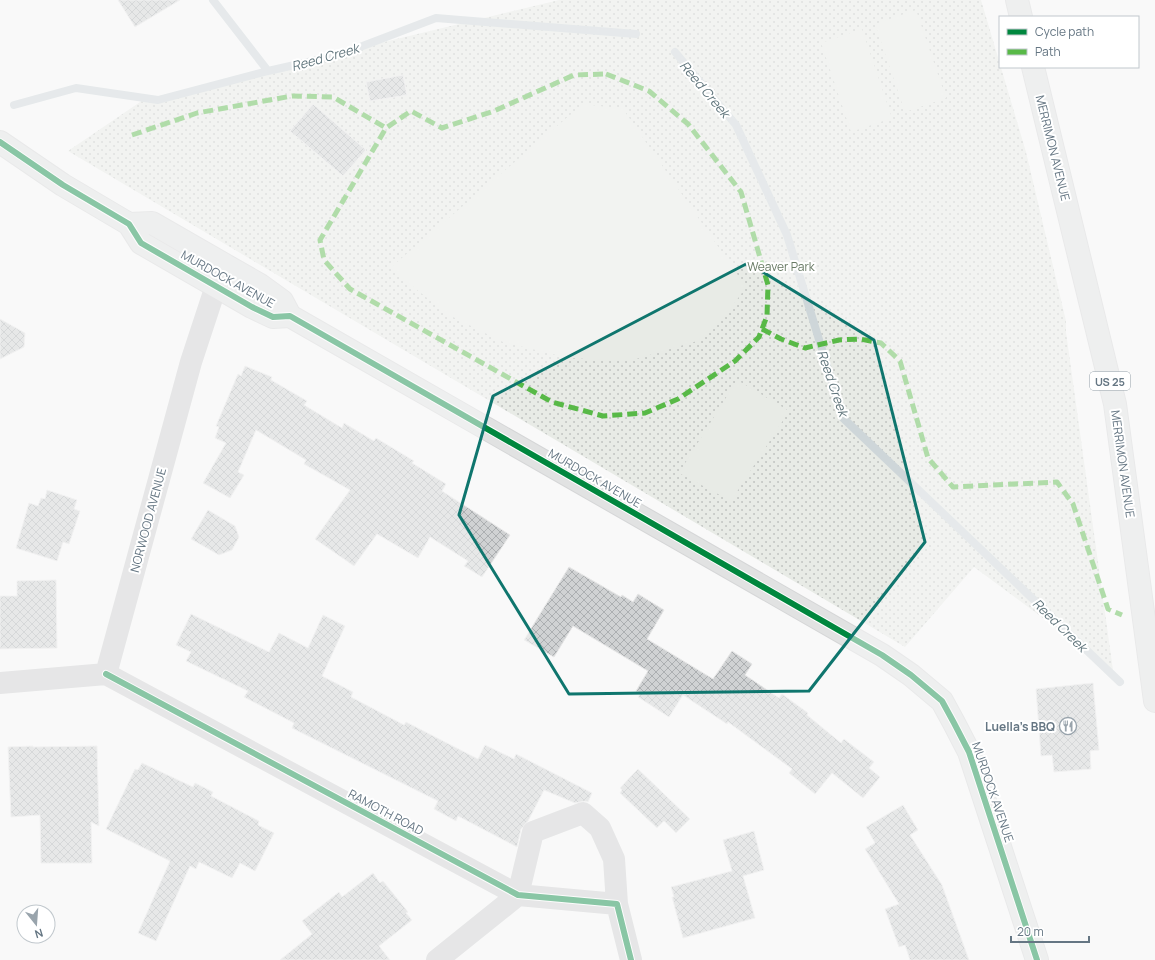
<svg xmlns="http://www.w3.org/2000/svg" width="1155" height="960" viewBox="0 0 1155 960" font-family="Manrope,sans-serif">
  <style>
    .green { fill: url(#green-dots) }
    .pitch { fill: #e8ebe6 }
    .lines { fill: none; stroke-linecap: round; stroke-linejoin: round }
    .stream { stroke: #ced6d9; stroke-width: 8 }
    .building { fill: url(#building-cross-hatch); stroke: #e8e8e8 }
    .secondary-casing { stroke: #d5d6d7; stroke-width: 24 }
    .primary-casing { stroke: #d5d6d7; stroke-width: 24 }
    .street { stroke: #cecfd0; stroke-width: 22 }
    .secondary { stroke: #e1e2e2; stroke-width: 22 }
    .primary { stroke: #e1e2e2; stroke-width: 22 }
    .quiet { stroke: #58b947; stroke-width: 5; stroke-dasharray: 10 5; stroke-linecap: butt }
    .cycleway-casing { stroke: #fff; stroke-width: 8 }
    .cycleway { stroke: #00873e; stroke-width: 6 }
    .marked { fill: none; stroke: #0f766e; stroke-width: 3; stroke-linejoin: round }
    .labels { text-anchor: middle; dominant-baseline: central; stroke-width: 4; stroke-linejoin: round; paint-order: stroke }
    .shield { fill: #fff; stroke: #939fa8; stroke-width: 1 }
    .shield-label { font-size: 11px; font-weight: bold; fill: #657683 }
    .street-label { font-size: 12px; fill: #657683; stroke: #fff }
    .park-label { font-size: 12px; fill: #687a64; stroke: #fff }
    .poi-label { font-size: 12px; font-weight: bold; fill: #657683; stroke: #fff; text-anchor: end }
    .water-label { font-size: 13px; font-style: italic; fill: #60757c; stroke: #fff }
  </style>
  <defs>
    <pattern id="green-dots" width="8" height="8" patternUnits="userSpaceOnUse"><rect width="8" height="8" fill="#e8ebe6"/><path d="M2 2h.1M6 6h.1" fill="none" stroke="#c0c3c0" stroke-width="1.8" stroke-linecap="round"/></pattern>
    <pattern id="building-cross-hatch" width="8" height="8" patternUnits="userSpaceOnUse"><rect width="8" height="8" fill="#d0d2d3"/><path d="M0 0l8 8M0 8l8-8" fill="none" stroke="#acafb1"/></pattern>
  </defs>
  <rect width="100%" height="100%" fill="#f9f9f9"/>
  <!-- green -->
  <path class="green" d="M559,0H981L1026,152L1066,321V332L1113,670L974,567L905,647L68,151L143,100Z"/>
  <!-- pitch -->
  <path class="pitch" d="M916,10L946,98L905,112L875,24Z
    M862,29L892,118L851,132L821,43Z
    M583,104L623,109L746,287L724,318L697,341L629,361L569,358L503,342L447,314L390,268Z
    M737,380L789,411L731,501L679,473Z"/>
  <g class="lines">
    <!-- stream -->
    <path class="stream" d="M213,0L268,71
      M675,52L736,125L787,235L843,418L1120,682
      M14,105L76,88L158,100L268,71L339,55L436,18L636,34"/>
  </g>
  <!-- building -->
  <path class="building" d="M118,0H180L135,27Z
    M403,75L407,95L370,101L366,82Z
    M313,104L366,150L343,176L290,131Z
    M0,319L25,333L24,347L0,359Z
    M245,366L272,377L271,380L307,401L304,405L342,428L344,423L374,441L376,438L414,461L412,463L446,484L442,491L510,535L482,577L464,566L468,561L430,537L418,558L377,534L354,566L315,539L350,490L304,464L306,460L256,430L238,472L244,475L230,498L203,483L226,443L215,438L219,427L216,426L238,374L241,376Z
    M47,490L77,500L74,509L80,511L69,544L63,542L57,561L16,548L29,503L38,506L41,498L45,499Z
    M208,510L235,526L239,537L232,550L219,555L191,539Z
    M569,567L621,597L622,595L633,602L638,594L664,610L647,639L713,679L732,651L752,664L745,675L779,698L782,694L808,713L807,715L841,743L844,739L874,762L869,768L880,777L863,798L832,773L815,794L789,773L792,769L728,722L727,724L683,695L669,717L638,697L641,693L636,691L648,671L573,626L554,657L524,640Z
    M56,580L57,648L0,649V596H17V581Z
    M191,614L269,652L279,633L308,648L323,615L345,626L322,676L353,692L351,697L404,725L406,722L478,759L485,745L514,759L516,754L592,793L588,802L585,801L575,803L544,790L528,821L521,829L517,847L458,816L456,821L434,809L438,801L292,728L294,723L244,697L248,691L186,661L191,652L176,645Z
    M1093,683L1099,750L1090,751L1091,769L1054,772L1052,755L1041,756L1036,689Z
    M33,746V747L97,746L99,826L91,822L92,863H41L40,815L11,817L8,747Z
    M142,763L193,787L195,783L213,792L211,796L259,821L258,825L274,833L255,871L240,863L232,878L199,862L196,869L190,866L156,941L138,933L170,861L106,829L135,769L138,770Z
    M638,769L690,819L676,833L664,821L657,828L620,793L622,790L620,788Z
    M903,805L918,830L910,835L942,885L969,960H910L905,945L899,947L885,909L899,904L865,849L875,843L866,827Z
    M754,831L764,870L743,876L755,918L683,938L672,897H674L671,887L732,871L723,840Z
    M373,873L380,883L383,881L408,912L406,913L412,920L379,946L390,960H280L312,934L302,921L339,892L342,897Z"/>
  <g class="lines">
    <!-- secondary casing -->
    <g class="secondary-casing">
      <path id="secondary" d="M0,142L63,185L129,224L141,243L252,307L273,317L290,316
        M129,224L152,223L260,285L282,301L290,316L882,655L911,675L942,701L954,723L969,752L1037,960"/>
    </g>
    <!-- primary casing -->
    <g class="primary-casing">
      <path id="primary" d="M1017,0L1021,17
        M1033,67L1115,404L1155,701"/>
    </g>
    <!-- street -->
    <path class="street" d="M106,674L518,895L617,904L631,960
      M0,683L106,674L191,362L216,286L230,267
      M437,960L518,895L533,832L583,813L600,828L614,859L617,904"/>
    <!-- secondary -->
    <use href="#secondary" class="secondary"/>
    <!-- primary -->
    <use href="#primary" class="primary"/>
    <!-- quiet -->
    <path class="quiet" d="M606,74L649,91L688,124L741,192L768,285L767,316L759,337L735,361L678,399L645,413L603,416L552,402L350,289L324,260L320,240L386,128L411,111L442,128L494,111L574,75Z
      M132,135L197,113L292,96L333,97L386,128
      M762,329L781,339L805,348L839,340L860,339L881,343L900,361L928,458L953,487L1057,482L1073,504L1108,609L1122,615"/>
    <!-- cycleway casing -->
    <g class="cycleway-casing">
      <path id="cycleway" d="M0,142L63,185L129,224L141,243L252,307L273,317L290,316L882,655L911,675L942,701L954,723L969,752L1037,960
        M106,674L518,895L617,904L631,960"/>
    </g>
    <!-- cycleway -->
    <use href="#cycleway" class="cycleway"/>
  </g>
  <!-- marked area -->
  <path d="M0 0H1155V960H0ZM748,263L874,340L925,542L809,691L569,694L459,515L493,396Z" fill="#f9f9f9" fill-opacity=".55" fill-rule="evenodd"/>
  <path class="marked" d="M748,263L874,340L925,542L809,691L569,694L459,515L493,396Z"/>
  <!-- icons -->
  <defs>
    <g id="restaurant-ring" transform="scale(0.9)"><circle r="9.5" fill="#fff" stroke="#99a4ac" stroke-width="1.5"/><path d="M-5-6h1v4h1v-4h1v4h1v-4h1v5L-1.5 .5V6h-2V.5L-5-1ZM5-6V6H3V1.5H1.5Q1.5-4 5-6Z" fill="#99a4ac"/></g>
  </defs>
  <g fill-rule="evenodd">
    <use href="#restaurant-ring" x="1068" y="726"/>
  </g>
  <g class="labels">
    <!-- shield labels -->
    <rect class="shield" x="1090" y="372" width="40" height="18" rx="3"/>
    <g class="shield-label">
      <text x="1110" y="381">US 25</text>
    </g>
    <!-- street labels -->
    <g class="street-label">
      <text transform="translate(1053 148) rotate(76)">MERRIMON AVENUE</text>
      <text transform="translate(228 279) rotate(29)">MURDOCK AVENUE</text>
      <text transform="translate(1123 464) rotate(82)">MERRIMON AVENUE</text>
      <text transform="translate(595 478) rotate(30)">MURDOCK AVENUE</text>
      <text transform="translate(148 520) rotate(-75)">NORWOOD AVENUE</text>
      <text transform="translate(993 792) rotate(71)">MURDOCK AVENUE</text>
      <text transform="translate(386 812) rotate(28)">RAMOTH ROAD</text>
    </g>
    <!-- park labels -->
    <g class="park-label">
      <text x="781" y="266">Weaver Park</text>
    </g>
    <!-- poi labels -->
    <g class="poi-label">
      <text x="1055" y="726">Luella's BBQ</text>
    </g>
    <!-- water labels -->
    <g class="water-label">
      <text transform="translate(325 57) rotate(-16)">Reed Creek</text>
      <text transform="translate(705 89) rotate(50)">Reed Creek</text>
      <text transform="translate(833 383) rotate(71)">Reed Creek</text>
      <text transform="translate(1060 625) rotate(44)">Reed Creek</text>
    </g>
  </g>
  <!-- legend -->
  <rect x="999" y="16" width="140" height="52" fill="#ffffff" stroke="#c1c8cd"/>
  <rect x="1007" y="29" width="20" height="6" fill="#00873e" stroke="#c1c8cd"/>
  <text x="1035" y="36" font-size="12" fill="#657683">Cycle path</text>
  <rect x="1007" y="49" width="20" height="6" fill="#58b947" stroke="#c1c8cd"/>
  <text x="1035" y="56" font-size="12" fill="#657683">Path</text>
  <!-- north arrow -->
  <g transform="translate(36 924) rotate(163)"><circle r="19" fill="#ffffff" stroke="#c1c8cd"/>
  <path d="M0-3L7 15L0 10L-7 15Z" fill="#99a4ac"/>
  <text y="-6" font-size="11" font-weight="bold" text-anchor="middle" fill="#657683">N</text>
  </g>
  <!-- scale -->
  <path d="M1011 936v6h78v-6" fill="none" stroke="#657683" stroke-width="2"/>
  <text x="1017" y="936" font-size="12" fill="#657683" stroke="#ffffff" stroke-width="3" paint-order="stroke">20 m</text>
</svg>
